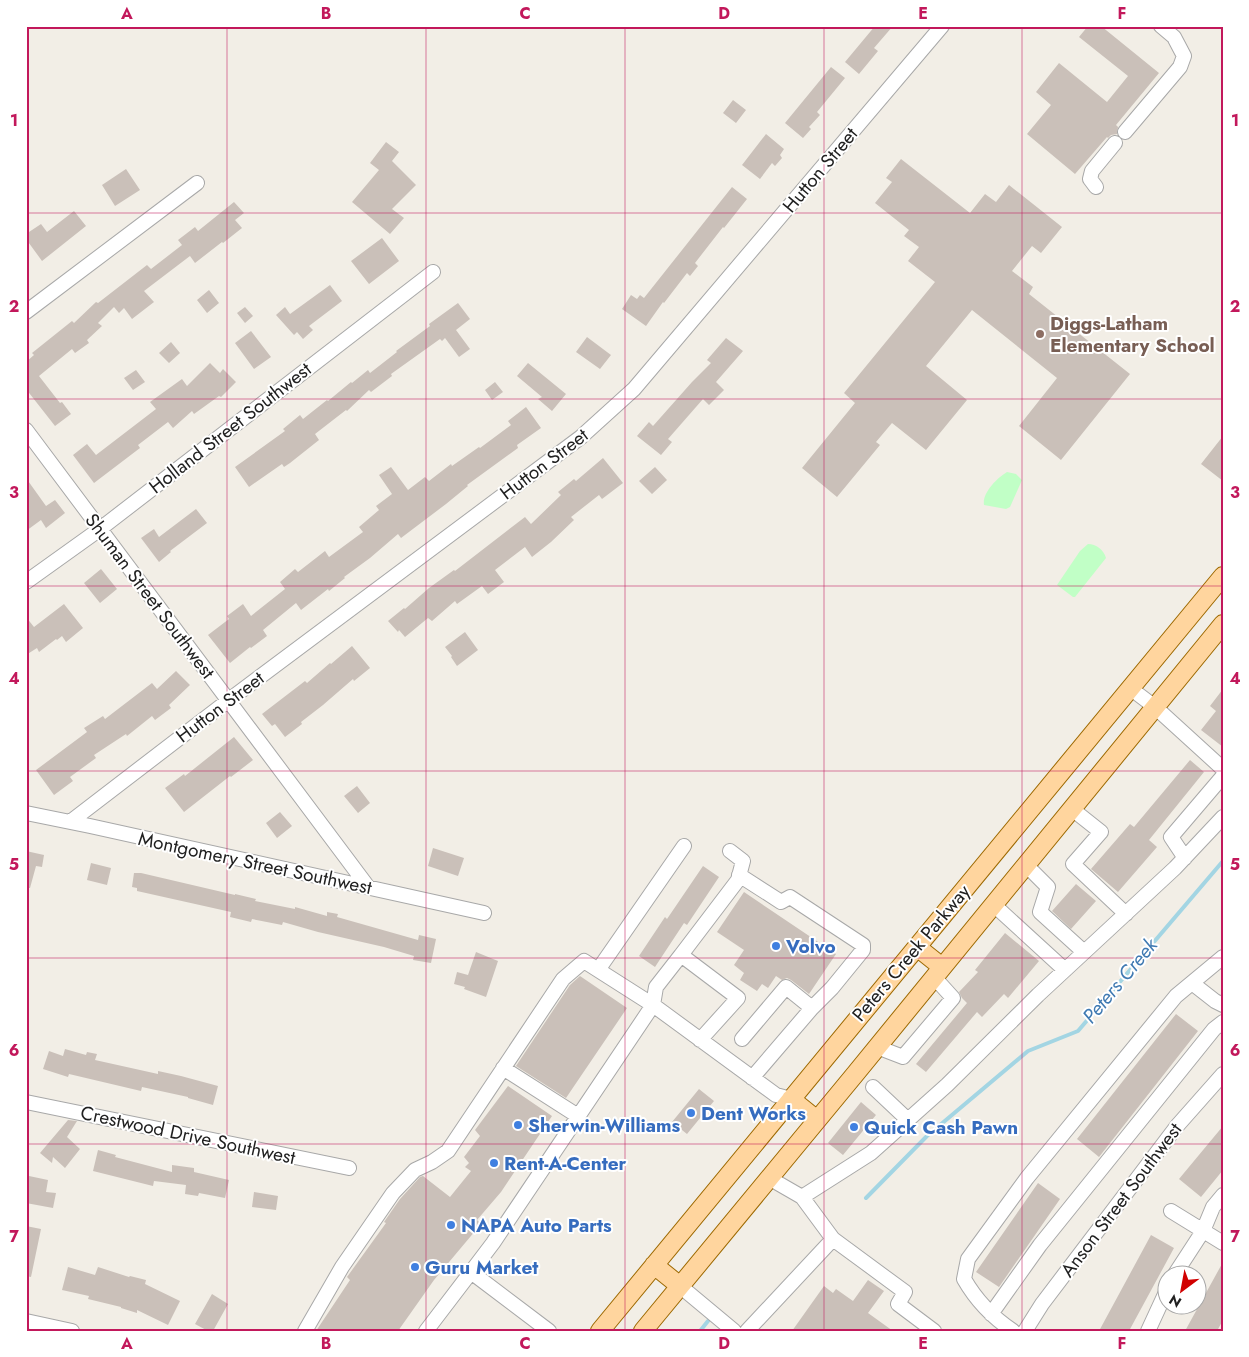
<svg xmlns="http://www.w3.org/2000/svg" width="1249" height="1357" viewBox="0 0 1249 1357" font-family="Jost,sans-serif">
  <style>
    .park { fill: #c1ffc6 }
    .lines { fill: none; stroke-linecap: round; stroke-linejoin: round }
    .stream { stroke: #a3d5e3; stroke-width: 4 }
    .building { fill: #cac0b9 }
    .minor-casing { stroke: #a8a8a8; stroke-width: 16 }
    .major-casing { stroke: #9d6900; stroke-width: 20 }
    .minor { stroke: #fff; stroke-width: 14 }
    .major { stroke: #ffd59e; stroke-width: 18 }
    .grid { fill: none; stroke: #c2185b; stroke-width: 1; stroke-opacity: 0.55 }
    .education-dot { fill: #8d6e63; stroke: #fff; stroke-width: 2 }
    .shop-dot { fill: #3f7fe0; stroke: #fff; stroke-width: 2 }
    .labels { text-anchor: middle; dominant-baseline: central; stroke-width: 4; stroke-linejoin: round; paint-order: stroke }
    .street-label { font-size: 19px; fill: #212121; stroke: #fff }
    .education-label { font-size: 19px; font-weight: bold; fill: #785e54; stroke: #fff; text-anchor: start }
    .shop-label { font-size: 19px; font-weight: bold; fill: #366cbe; stroke: #fff; text-anchor: start }
    .water-label { font-size: 20px; font-style: italic; fill: #407ab2; stroke: #fff }
    .neatline { fill: none; stroke: #c2185b; stroke-width: 2 }
    .grid-label { font-size: 16px; text-anchor: middle; font-weight: bold; fill: #c2185b }
  </style>
  <rect width="100%" height="100%" fill="#f2eee6"/>
  <!-- park -->
  <path class="park" d="M1007,472L1016,474L1022,480L1010,507L1006,509L984,505C982,493 997,478 1007,472Z
    M1088,544C1096,544 1104,550 1106,558L1075,597H1073L1057,585L1080,551Z"/>
  <g class="lines">
    <!-- stream -->
    <path class="stream" d="M866,1198L927,1136L1028,1051L1078,1031L1223,861
      M700,1331L708,1321"/>
  </g>
  <!-- building -->
  <path class="building" d="M875,26H893L874,48L878,51L859,74L845,62Z
    M1088,26H1101L1159,73L1116,125L1118,127L1117,134L1111,135L1108,138L1107,137L1075,174L1027,134L1051,105L1036,92L1059,63L1107,102L1128,76L1079,37Z
    M831,67L845,78L817,112L820,115L809,127L811,129L803,138L785,123Z
    M733,100L746,110L736,123L723,113Z
    M766,134L784,149L780,155L782,158L775,166L772,163L760,179L742,165Z
    M386,142L399,152L392,161L416,185L392,209L404,218L390,234L352,202L379,170L370,163Z
    M901,159L970,213L985,194L996,202L1009,185L1062,227L1041,253L1032,246L1012,271L1033,287L1029,294L1130,374L1061,460L1019,426L1057,378L972,310L926,366L967,400L926,450L892,423L876,442L880,445L837,497L802,468L855,403L844,393L935,282L908,261L919,247L904,236L909,230L875,203L892,182L886,178Z
    M126,169L140,190L115,206L102,185Z
    M732,187L747,199L724,228L723,227L695,263L698,266L690,276L687,273L664,303L663,302L646,326L622,309L631,295L637,299L640,295L644,298Z
    M234,202L244,213L235,220L242,228L223,243L222,242L195,263L190,256L144,291L154,302L132,319L124,308L119,313L114,307L98,323L102,326L87,340L89,343L75,353L72,349L39,376L60,403L62,402L71,414L55,426L26,389V362L34,355L32,353L72,321L74,323L96,302L98,303L147,265L151,269L182,245L178,240L195,227L198,231Z
    M74,211L86,226L42,261L26,239V234L41,224L47,232Z
    M382,238L399,261L369,284L351,261Z
    M330,285L342,301L309,326L313,330L303,339L297,332L294,335L276,315L285,307L290,314Z
    M209,290L219,303L207,313L197,300Z
    M458,303L470,319L456,330L470,349L459,357L445,338L442,341L440,339L391,374L392,376L371,392L369,390L347,411L346,410L315,434L319,440L290,463L284,467L282,464L249,487L235,467L285,431L283,429L300,415L303,419L327,400L328,401L351,382L352,383L368,370L370,373L397,352L396,351L430,326L429,324Z
    M245,307L253,316L245,323L237,313Z
    M251,331L271,357L254,369L235,343Z
    M587,337L611,355L600,369L576,352Z
    M726,338L743,351L716,382L724,390L709,405L703,399L668,439L672,442L661,455L637,436L649,422L653,426L692,382L711,363L707,360Z
    M171,342L180,353L169,363L159,353Z
    M210,363L220,373L223,369L236,382L221,397L219,396L194,414L192,411L173,428L168,422L138,445L140,448L94,483L73,455L87,444L96,455L156,409L150,402L182,379L187,386Z
    M528,363L566,394L552,411L538,399L542,397L517,376Z
    M136,370L145,382L133,390L124,378Z
    M495,382L503,392L492,400L485,390Z
    M526,407L541,428L517,445L518,448L467,485L468,486L446,504L401,538L398,534L370,558L344,577L345,578L329,591L328,589L301,610L296,603L263,630L267,636L251,648L250,647L230,663L208,635L229,619L227,616L243,604L251,616L285,589L280,582L295,569L298,572L325,551L329,557L363,532L359,527L379,510L376,506L392,494L379,475L391,467L408,490L425,477L429,481L451,464L452,466L479,447L480,448L511,425L508,421Z
    M1223,436V481L1201,464Z
    M603,458L623,483L602,499L599,495L571,517L574,520L551,542L532,557L525,547L495,570L504,582L488,594L482,586L457,604L455,601L432,621L428,618L405,637L399,630L398,632L388,621L404,608L405,609L429,588L454,570L455,571L525,517L531,524L561,495L558,492L574,479L576,481Z
    M655,467L667,480L652,494L639,481Z
    M26,478L46,506L55,500L65,513L46,528L41,520L26,531Z
    M196,509L207,523L170,551L171,552L159,562L141,538L154,529L159,537Z
    M101,569L117,589L100,603L84,583Z
    M64,604L83,628L66,642L62,636L57,640L56,639L39,652L37,648L26,655V617L34,627Z
    M465,632L478,650L457,666L451,657L452,656L445,647Z
    M352,646L370,668L354,681L353,679L323,705L301,722L302,724L285,737L275,724L272,726L262,714L305,681L307,683L330,663L331,664Z
    M176,671L190,685L169,705L171,708L155,720L152,716L127,736L126,734L94,755L96,758L70,777L73,781L54,795L36,770L87,732L84,728L103,716L105,719L152,683L157,689Z
    M1223,689V747L1201,730L1216,711L1210,706Z
    M234,737L253,760L231,777L230,776L184,812L165,788L184,774L185,776Z
    M1190,760L1204,772L1149,840L1157,847L1118,892L1091,869L1130,824L1134,827Z
    M357,786L370,803L358,813L344,796Z
    M280,812L292,826L277,838L266,823Z
    M433,848L464,858L458,876L428,866Z
    M26,851L44,855L42,867L36,866L30,888H26Z
    M91,863L111,868L107,885L87,880Z
    M703,866L719,877L687,925L684,923L655,967L639,956L665,917L667,919Z
    M134,873H141L235,895V894L256,899L255,901L295,909V907L327,916V912L338,914L337,917L418,940L419,935L436,939L431,963L413,960L414,956L384,947L318,932L283,922L282,925L252,919L251,922L230,917L231,912L137,891V888L132,887Z
    M1076,884L1096,901L1071,929L1052,911Z
    M744,892L836,954L809,994L791,980L787,978L782,980L776,976L768,988L762,984L757,991L740,980L744,973L734,965L744,950L717,932Z
    M1005,933L1039,961L1008,998L1004,994L982,1017L977,1012L926,1072L916,1064L967,1003L962,998L959,992L978,972L975,970Z
    M476,952L498,961L486,997L464,989L465,987L454,984L457,972L468,975Z
    M580,976L627,1008L566,1098L516,1066L570,985Z
    M1176,1014L1198,1031L1099,1157L1077,1139Z
    M65,1049L86,1055L87,1052L97,1054L95,1060L158,1074V1071L181,1076L218,1086L213,1105L188,1098V1097L142,1087L141,1091L69,1074L68,1077L43,1069L49,1051L63,1056Z
    M508,1086L552,1116L501,1192L477,1220L481,1224L434,1280L398,1331H316L350,1280L347,1277L386,1223L384,1222L400,1199L420,1177L423,1176L450,1197L471,1171L465,1167L469,1163L464,1157L480,1136L475,1130Z
    M699,1089L714,1101L687,1134L672,1122Z
    M861,1102L876,1115L843,1155L828,1143Z
    M68,1120L77,1121L67,1137L80,1149L65,1168L53,1157L52,1163L40,1153Z
    M1223,1126V1170L1201,1197L1179,1179Z
    M98,1150L116,1155L115,1157L172,1172V1165L194,1168V1172L229,1180L225,1198L199,1193L198,1196L185,1194L186,1185L154,1181L153,1186L93,1171Z
    M29,1176L48,1180L46,1192L56,1193L53,1208L26,1203V1190Z
    M1038,1183L1060,1199L999,1287L976,1272Z
    M254,1192L278,1196L276,1210L252,1207Z
    M26,1226L41,1229L31,1277L26,1276Z
    M1151,1235L1174,1248L1129,1331H1099Z
    M1223,1262V1320L1217,1331H1185Z
    M68,1267L95,1275L98,1267L129,1277L130,1276L146,1280L145,1284L180,1301L168,1325L137,1310V1313L121,1308V1307L88,1299L89,1296L62,1290Z
    M868,1280L884,1291L868,1313L893,1331H792L824,1286L833,1293L836,1289L853,1301Z
    M212,1294L228,1304L213,1331H208L195,1324Z"/>
  <g class="lines">
    <!-- minor casing -->
    <g class="minor-casing">
      <path id="minor" d="M1125,132L1180,67L1184,56L1174,37L1161,26
        M1096,187L1090,179L1092,171L1115,143
        M26,312L197,183
        M26,430L368,887
        M26,582L100,529L433,272
        M1130,688L1155,707L1223,769
        M1072,809L1101,832L1073,864L1126,914
        M26,813L90,826L484,913
        M70,822L229,700L581,437L634,389L942,26
        M1185,858L1171,837L1223,776
        M1026,865L1048,887L1040,912L1084,952
        M739,875L781,902L790,897L863,945V950L832,988L812,1008
        M994,905L1065,970
        M681,955L738,880L743,861L730,851
        M598,970L684,846
        M1192,983L1215,1001L1223,1005
        M742,1039L786,987L812,1008L752,1078
        M877,1047L903,1057L953,998L934,977
        M503,1068L578,1116
        M873,1087L908,1120
        M26,1102L349,1168
        M769,1178L802,1197L871,1153L947,1085L1038,995L1175,868L1223,817
        M802,1197L833,1239L905,1292L898,1304L934,1331
        M1171,1211L1223,1243
        M1175,1274L1203,1231L1213,1207L1223,1195
        M680,1286L734,1331
        M991,1314L1040,1245L1214,1029L1223,1022
        M26,1321L72,1331
        M305,1331L342,1267L393,1193L415,1170L432,1162L448,1151L563,979L584,961L653,1005L656,987L681,955L738,998L700,1040
        M426,1331L471,1272
        M549,1331L471,1272L493,1243L653,1005L776,1095L791,1099
        M747,1331L833,1239
        M1013,1331C992,1317 976,1300 964,1279L968,1259L1027,1178L1176,996L1223,957
        M1025,1331L1042,1304L1177,1126L1223,1074
        M1148,1331L1166,1292"/>
    </g>
    <!-- major casing -->
    <g class="major-casing">
      <path id="major" d="M917,947L942,967
        M791,1099L817,1120
        M654,1265L680,1286
        M600,1331L1223,576
        M643,1331L856,1073L1223,624"/>
    </g>
    <!-- minor -->
    <use href="#minor" class="minor"/>
    <!-- major -->
    <use href="#major" class="major"/>
  </g>
  <!-- grid -->
  <path class="grid" d="M227,26V1331M426,26V1331M625,26V1331M824,26V1331M1022,26V1331M26,213H1223M26,399H1223M26,586H1223M26,771H1223M26,958H1223M26,1144H1223"/>
  <!-- markers -->
  <circle class="education-dot" cx="1040" cy="334" r="5"/>
  <g class="shop-dot">
    <circle cx="776" cy="946" r="5"/>
    <circle cx="691" cy="1113" r="5"/>
    <circle cx="518" cy="1125" r="5"/>
    <circle cx="854" cy="1127" r="5"/>
    <circle cx="494" cy="1163" r="5"/>
    <circle cx="451" cy="1225" r="5"/>
    <circle cx="415" cy="1267" r="5"/>
  </g>
  <g class="labels">
    <!-- street labels -->
    <g class="street-label">
      <text transform="translate(820 170) rotate(-50)">Hutton Street</text>
      <text transform="translate(230 428) rotate(-38)">Holland Street Southwest</text>
      <text transform="translate(544 464) rotate(-37)">Hutton Street</text>
      <text transform="translate(150 596) rotate(53)">Shuman Street Southwest</text>
      <text transform="translate(220 707) rotate(-37)">Hutton Street</text>
      <text transform="translate(255 863) rotate(12)">Montgomery Street Southwest</text>
      <text transform="translate(911 953) rotate(-50)">Peters Creek Parkway</text>
      <text transform="translate(188 1135) rotate(12)">Crestwood Drive Southwest</text>
      <text transform="translate(1121 1200) rotate(-53)">Anson Street Southwest</text>
    </g>
    <!-- education labels -->
    <g class="education-label">
      <text x="1050" y="323">Diggs-Latham<tspan x="1050" dy="22">Elementary School</tspan></text>
    </g>
    <!-- shop labels -->
    <g class="shop-label">
      <text x="786" y="946">Volvo</text>
      <text x="701" y="1113">Dent Works</text>
      <text x="528" y="1125">Sherwin-Williams</text>
      <text x="864" y="1127">Quick Cash Pawn</text>
      <text x="504" y="1163">Rent-A-Center</text>
      <text x="461" y="1225">NAPA Auto Parts</text>
      <text x="425" y="1267">Guru Market</text>
    </g>
    <!-- water labels -->
    <g class="water-label">
      <text transform="translate(1120 981) rotate(-50)">Peters Creek</text>
    </g>
  </g>
  <!-- border -->
  <rect width="1249" height="1357" fill="none" stroke="#ffffff" stroke-width="55"/>
  <!-- north arrow -->
  <g transform="translate(1182 1290) rotate(212)"><circle r="24" fill="#ffffff" stroke="#a6a6a6"/>
  <path d="M0-4L9 19L0 12L-9 19Z" fill="#d10000"/>
  <text y="-8" font-size="14" font-weight="bold" text-anchor="middle" fill="#212121">N</text>
  </g>
  <rect x="28" y="28" width="1194" height="1302" class="neatline"/>
  <g class="grid-label">
    <text x="127" y="19">A</text>
    <text x="326" y="19">B</text>
    <text x="525" y="19">C</text>
    <text x="724" y="19">D</text>
    <text x="923" y="19">E</text>
    <text x="1122" y="19">F</text>
    <text x="14" y="126">1</text>
    <text x="1235" y="126">1</text>
    <text x="14" y="312">2</text>
    <text x="1235" y="312">2</text>
    <text x="14" y="498">3</text>
    <text x="1235" y="498">3</text>
    <text x="14" y="684">4</text>
    <text x="1235" y="684">4</text>
    <text x="14" y="870">5</text>
    <text x="1235" y="870">5</text>
    <text x="14" y="1056">6</text>
    <text x="1235" y="1056">6</text>
    <text x="14" y="1242">7</text>
    <text x="1235" y="1242">7</text>
    <text x="127" y="1349">A</text>
    <text x="326" y="1349">B</text>
    <text x="525" y="1349">C</text>
    <text x="724" y="1349">D</text>
    <text x="923" y="1349">E</text>
    <text x="1122" y="1349">F</text>
  </g>
</svg>
